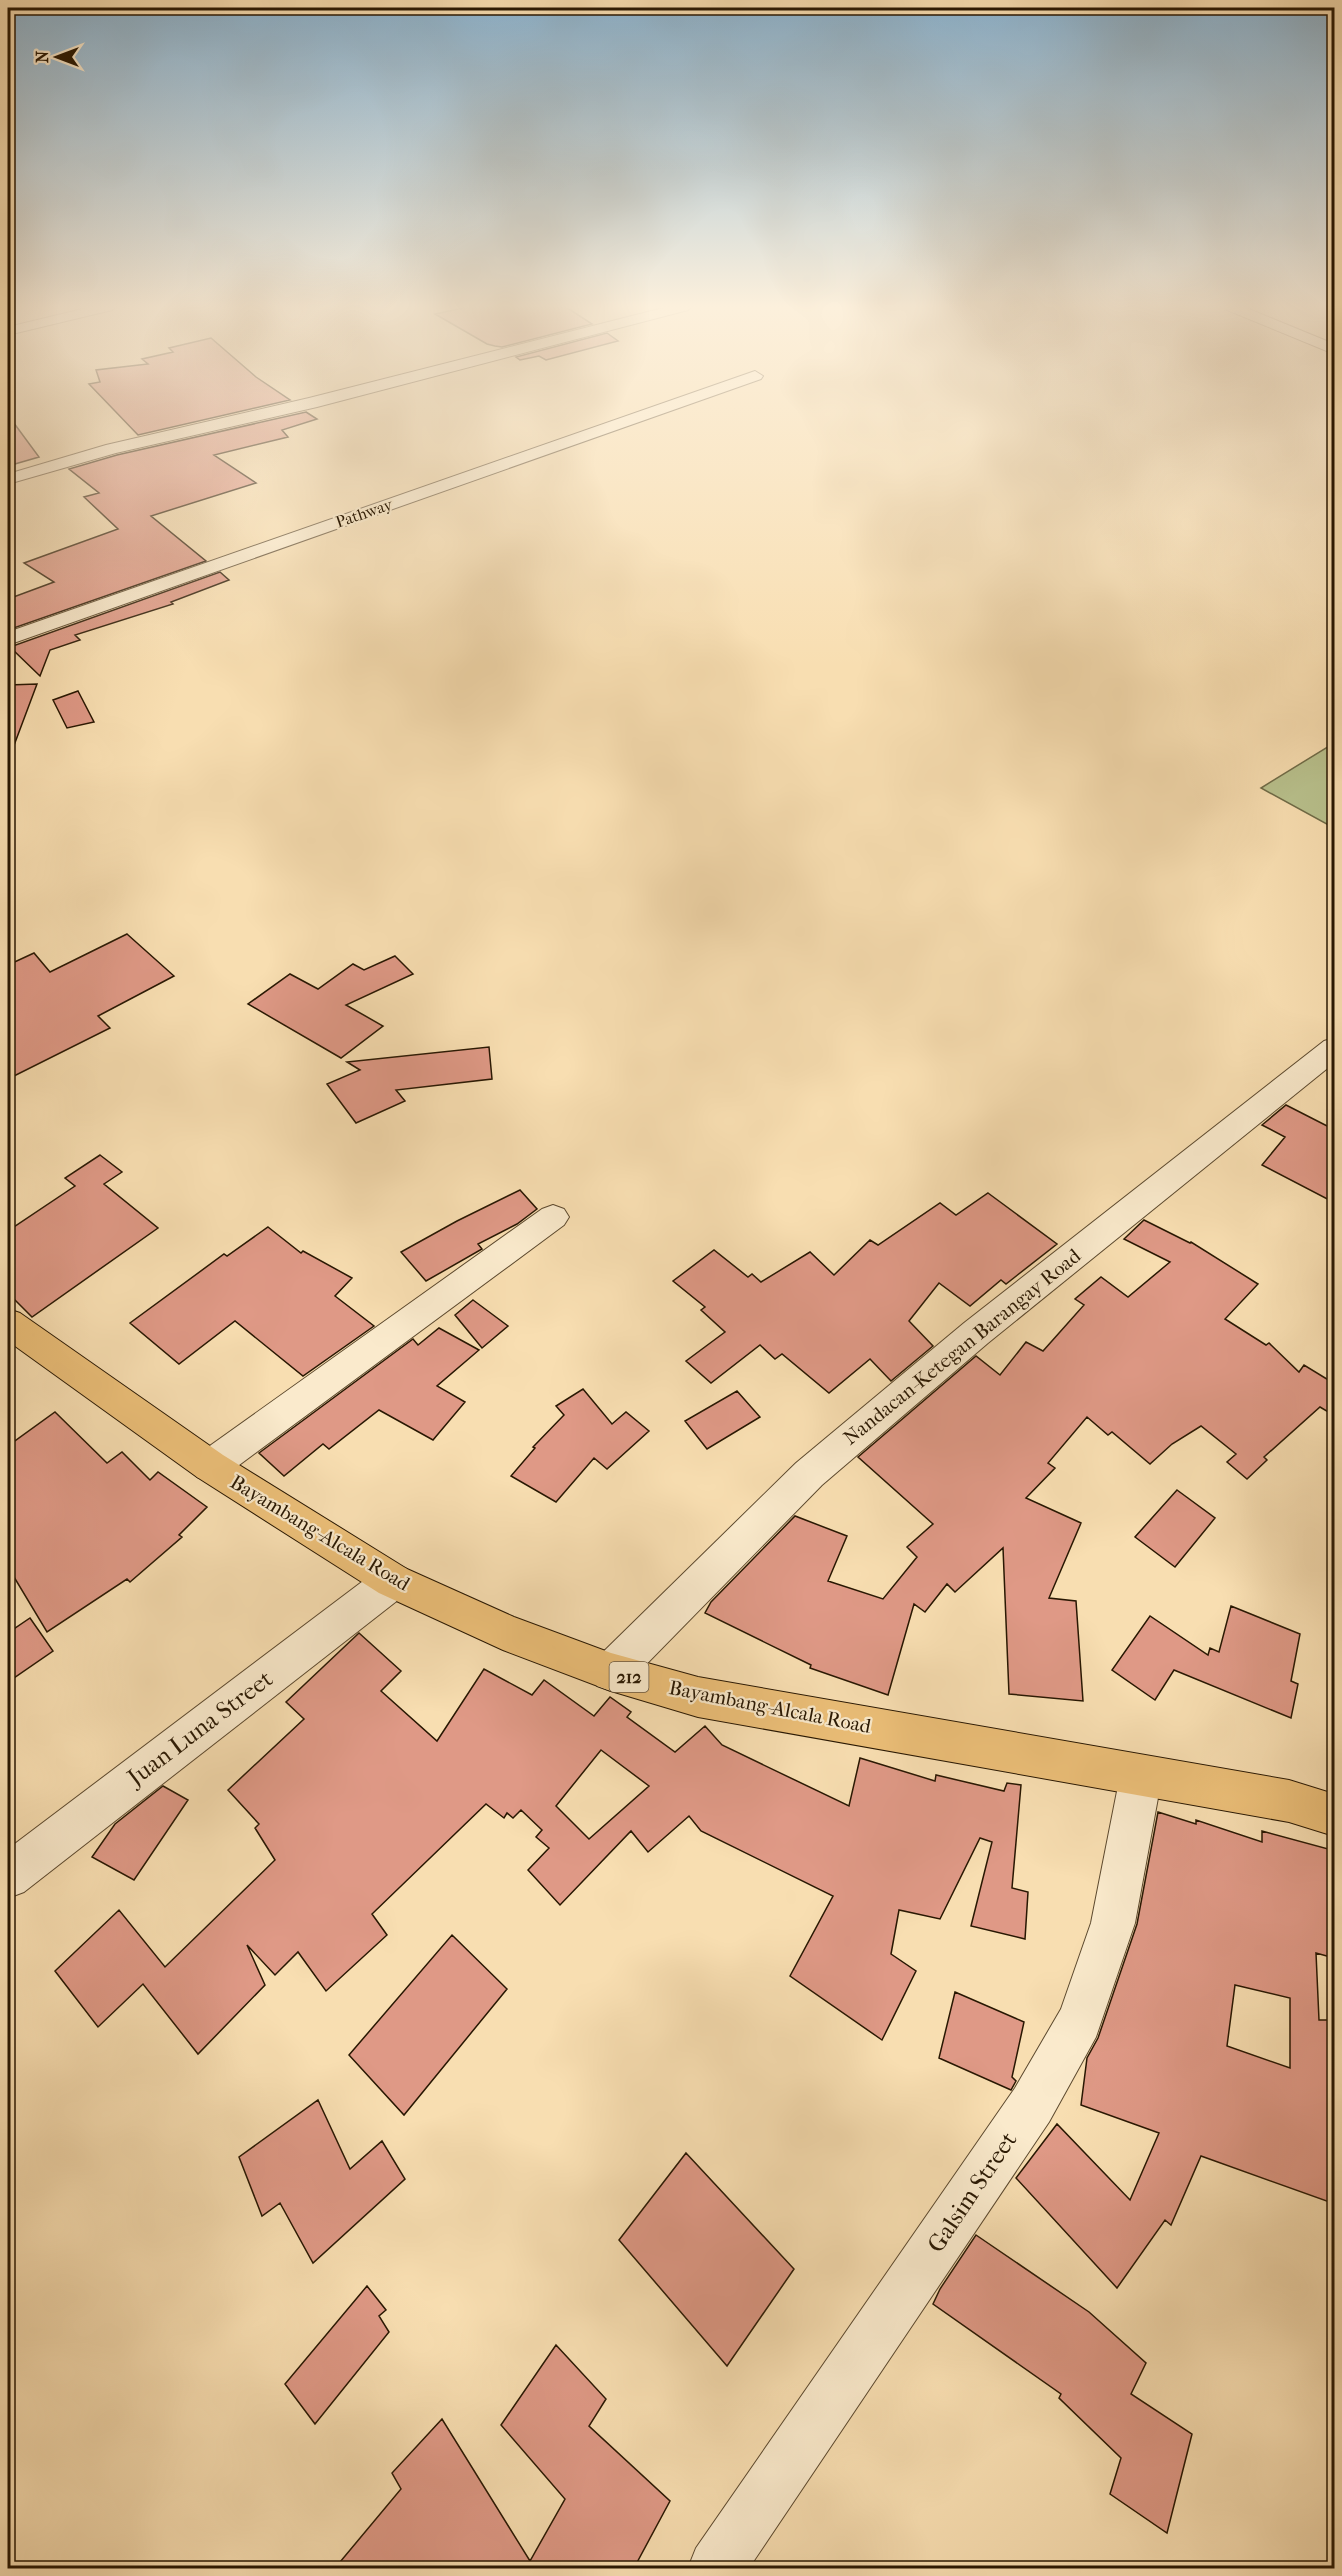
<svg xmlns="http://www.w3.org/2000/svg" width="1342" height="2576" viewBox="0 0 1342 2576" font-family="'IM FELL French Canon',serif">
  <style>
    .green { fill: #b9c28e; stroke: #706c48; stroke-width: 1.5 }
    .building { fill: #df9986; stroke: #281702; stroke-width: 1.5; fill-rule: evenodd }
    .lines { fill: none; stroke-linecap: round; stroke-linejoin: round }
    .minor-casing { stroke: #5c492e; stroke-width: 2 }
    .major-casing { stroke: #281702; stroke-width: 2 }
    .minor { fill: #faeacc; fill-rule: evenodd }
    .major { fill: #ecbf78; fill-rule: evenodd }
    .labels { text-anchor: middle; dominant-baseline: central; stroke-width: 4.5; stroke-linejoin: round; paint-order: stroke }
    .far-street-label { font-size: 16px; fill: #281702; stroke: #faeacc }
    .shield { fill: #faeacc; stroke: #67563f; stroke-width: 1.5 }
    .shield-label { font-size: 18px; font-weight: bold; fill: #281702 }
    .street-label { font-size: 20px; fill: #281702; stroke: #faeacc }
    .near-street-label { font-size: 24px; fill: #281702; stroke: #faeacc }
  </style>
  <rect width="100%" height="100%" fill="#f8deb1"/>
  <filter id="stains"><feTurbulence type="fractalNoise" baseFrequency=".00333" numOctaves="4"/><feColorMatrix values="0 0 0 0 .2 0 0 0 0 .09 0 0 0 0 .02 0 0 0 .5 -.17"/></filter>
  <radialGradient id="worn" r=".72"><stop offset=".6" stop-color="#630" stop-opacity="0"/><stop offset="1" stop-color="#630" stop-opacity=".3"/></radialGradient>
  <!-- green -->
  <path class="green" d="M1334,743V828L1261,788Z"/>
  <!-- building -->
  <path class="building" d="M468,307H566L592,324L502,347L495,346L487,344L435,314Z
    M607,333L618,341L546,360L539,356L520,360L516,357Z
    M211,338L256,377L290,400L138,435L89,384L100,382L96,370L148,364L142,359L173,352L169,348Z
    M306,412L317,419L282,430L288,437L214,455L256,483L151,516L206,561L8,630V599L54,582L24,563L118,529L84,497L99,493L69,469L117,455Z
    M8,415L39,457L8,466Z
    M220,572L229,580L171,602L173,604L75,635L80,640L50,650L40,676L10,647Z
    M37,684L10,756H8V685Z
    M78,691L94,722L67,728L53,700Z
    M127,934L174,976L98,1016L110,1028L8,1079V965L34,953L50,972Z
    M395,956L413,974L346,1005L383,1026L341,1058L248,1004L290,974L318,989L353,964L364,970Z
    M489,1047L492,1079L396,1090L405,1101L356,1123L327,1084L360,1070L347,1062Z
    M1286,1105L1335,1130V1203L1262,1165L1285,1137L1262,1125Z
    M100,1155L122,1172L104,1184L158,1228L32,1317L8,1293V1231L75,1186L65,1178Z
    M520,1190L537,1209L517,1224L478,1244L482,1249L426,1281L401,1252L457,1221Z
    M988,1193L1057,1244L1006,1284L1001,1280L970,1306L939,1283L909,1321L933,1346L891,1381L870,1359L829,1393L782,1354L775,1359L760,1345L711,1383L686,1361L725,1332L701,1310L705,1307L673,1281L714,1250L748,1277L752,1274L761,1282L810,1252L834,1275L870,1240L878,1245L940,1203L956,1215Z
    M1144,1220L1190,1243L1191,1242L1258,1284L1225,1319L1266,1345L1269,1343L1299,1372L1304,1365L1335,1384V1416L1320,1407L1264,1457L1267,1460L1247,1479L1227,1462L1236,1454L1201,1426L1172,1444L1150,1464L1112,1432L1108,1435L1087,1417L1048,1463L1055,1468L1026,1498L1081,1523L1049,1598L1076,1601L1083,1701L1009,1694L1003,1548L955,1592L947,1584L925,1612L914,1604L888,1695L810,1668L811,1665L705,1613L711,1602L795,1516L847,1536L828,1581L883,1599L917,1557L907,1547L933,1524L858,1457L976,1356L1000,1375L1026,1342L1043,1351L1084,1305L1075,1299L1101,1277L1128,1297L1170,1262L1124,1239Z
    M268,1227L301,1253L303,1251L352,1278L335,1296L374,1326L303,1376L235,1321L179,1364L130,1323L224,1254L227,1256Z
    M473,1300L508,1326L482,1348L455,1315Z
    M439,1328L479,1350L437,1386L465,1402L433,1440L379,1410L329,1449L323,1444L284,1476L259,1453L413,1339L418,1345Z
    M583,1389L612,1424L626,1412L649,1431L607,1469L594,1458L556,1502L511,1476L535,1448L533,1447L564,1415L556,1406Z
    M737,1391L760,1417L707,1449L685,1421Z
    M55,1412L107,1463L122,1452L150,1480L158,1472L207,1507L179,1535L182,1537L130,1582L127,1579L47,1632L8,1567V1446Z
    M1177,1490L1215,1518L1175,1567L1135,1537Z
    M1231,1606L1300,1634L1291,1681L1298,1684L1291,1718L1174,1670L1155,1700L1112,1670L1150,1616L1208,1655L1210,1648L1219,1652Z
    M30,1618L53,1651L8,1682V1633Z
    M359,1633L401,1671L381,1691L437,1741L484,1669L532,1695L544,1680L594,1716L610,1697L631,1712L627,1717L675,1752L705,1726L722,1745L849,1806L860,1758L935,1781L936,1775L1004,1791L1007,1783L1021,1785L1012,1888L1028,1892L1025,1939L971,1926L992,1842L980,1838L940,1919L899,1910L891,1954L916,1971L882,2040L790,1976L833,1896L701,1831L689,1816L648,1852L631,1831L560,1905L528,1870L549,1848L536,1837L542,1830L521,1810L513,1818L507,1813L504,1818L486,1804L372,1914L387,1935L326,1991L298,1952L275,1975L247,1945L265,1985L198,2054L143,1984L98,2027L55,1971L119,1910L165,1967L275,1860L255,1828L259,1824L228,1790L304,1719L286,1702ZM601,1750L649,1786L589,1839L556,1806Z
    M163,1786L188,1800L134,1880L92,1857L115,1824Z
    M1158,1812L1196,1824V1820L1262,1842V1831L1332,1850L1334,1958L1316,1953L1319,2020H1335V2204L1201,2156L1171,2225L1165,2220L1117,2288L1016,2178L1057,2124L1130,2200L1159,2133L1081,2105L1087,2058L1098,2038L1137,1924ZM1235,1985L1290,1998V2068L1227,2046Z
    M452,1935L507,1989L404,2115L349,2055Z
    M955,1992L1024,2022L1012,2077L1016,2081L1011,2090L939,2058Z
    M318,2100L350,2169L382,2141L405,2179L313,2263L280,2203L262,2216L239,2157Z
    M686,2153L794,2269L727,2366L619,2240Z
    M976,2235L1089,2312L1146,2363L1131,2394L1192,2434L1167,2533L1110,2494L1121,2458L1059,2398L1061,2394L933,2304L940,2289Z
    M367,2286L386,2310L379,2316L389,2332L315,2424L285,2384Z
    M556,2345L606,2399L589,2426L670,2501L634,2568H335L401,2489L392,2473L442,2419L530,2561L565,2499L501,2425Z"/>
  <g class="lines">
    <!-- minor casing -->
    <g class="minor-casing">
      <path id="minor" d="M91,307H114L112,310L8,335V327Z
        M667,307H690L688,310L317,407L116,453L8,484V474L106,445L309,398Z
        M1225,307H1244L1334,344V354L1227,310Z
        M755,371L763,376L761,379L8,645V632Z
        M1334,1038V1063L988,1343L822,1485L625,1686L611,1691L597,1686L591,1672L597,1658L796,1463L964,1323L1324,1041Z
        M553,1205L564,1209L569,1217L564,1225L223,1477L210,1482L197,1477L192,1466L197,1455L542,1209Z
        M393,1563L407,1569L412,1581L407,1593L24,1892L8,1898V1849L379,1569Z
        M1141,1755L1156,1761L1162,1776L1135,1923L1096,2037L1049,2122L749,2568H688L696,2548L1015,2088L1061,2009L1091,1923L1120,1776L1126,1761Z"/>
    </g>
    <!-- major casing -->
    <g class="major-casing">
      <path id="major" d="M8,1309L20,1313L223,1455L407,1569L514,1617L611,1653L698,1677L1289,1780L1334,1794V1836L1289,1822L698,1717L611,1691L503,1650L379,1593L197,1477L8,1341Z"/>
    </g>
    <!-- minor -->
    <use href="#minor" class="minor"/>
    <!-- major -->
    <use href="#major" class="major"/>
  </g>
  <!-- sky -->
  <linearGradient id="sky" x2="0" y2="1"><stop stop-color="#8cb6d4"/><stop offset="0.46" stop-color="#fcf0dc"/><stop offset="1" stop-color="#fcf0dc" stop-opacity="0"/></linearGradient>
  <rect width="1342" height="667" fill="url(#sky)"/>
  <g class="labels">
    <!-- far-street labels -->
    <g class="far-street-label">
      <text transform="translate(364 513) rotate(-19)">Pathway</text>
    </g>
    <!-- shield labels -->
    <rect class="shield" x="609.5" y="1662" width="39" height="30" rx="4.5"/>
    <g class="shield-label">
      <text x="629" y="1677">212</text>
    </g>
    <!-- street labels -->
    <g class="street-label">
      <text transform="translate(962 1347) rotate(-39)">Nandacan-Ketegan Barangay Road</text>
      <text transform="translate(320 1533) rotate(31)">Bayambang-Alcala Road</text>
      <text transform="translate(770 1707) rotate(11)">Bayambang-Alcala Road</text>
    </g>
    <!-- near-street labels -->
    <g class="near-street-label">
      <text transform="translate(200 1728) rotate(-37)">Juan Luna Street</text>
      <text transform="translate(972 2192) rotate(-56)">Galsim Street</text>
    </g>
  </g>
  <!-- margin -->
  <rect width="1342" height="2576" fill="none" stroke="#f8deb1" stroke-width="30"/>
  <rect x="9" y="9" width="1324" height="2558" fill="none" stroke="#281702" stroke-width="3"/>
  <rect x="15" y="15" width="1312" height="2546" fill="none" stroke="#281702" stroke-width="1.5"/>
  <!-- north arrow -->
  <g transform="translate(57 57) rotate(270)" stroke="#faeacc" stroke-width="4.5" paint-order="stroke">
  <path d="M0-4.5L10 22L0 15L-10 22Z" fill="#281702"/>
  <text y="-9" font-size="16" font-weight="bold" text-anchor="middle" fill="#281702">N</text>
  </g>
  <rect width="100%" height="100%" filter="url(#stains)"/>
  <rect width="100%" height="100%" fill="url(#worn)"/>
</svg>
